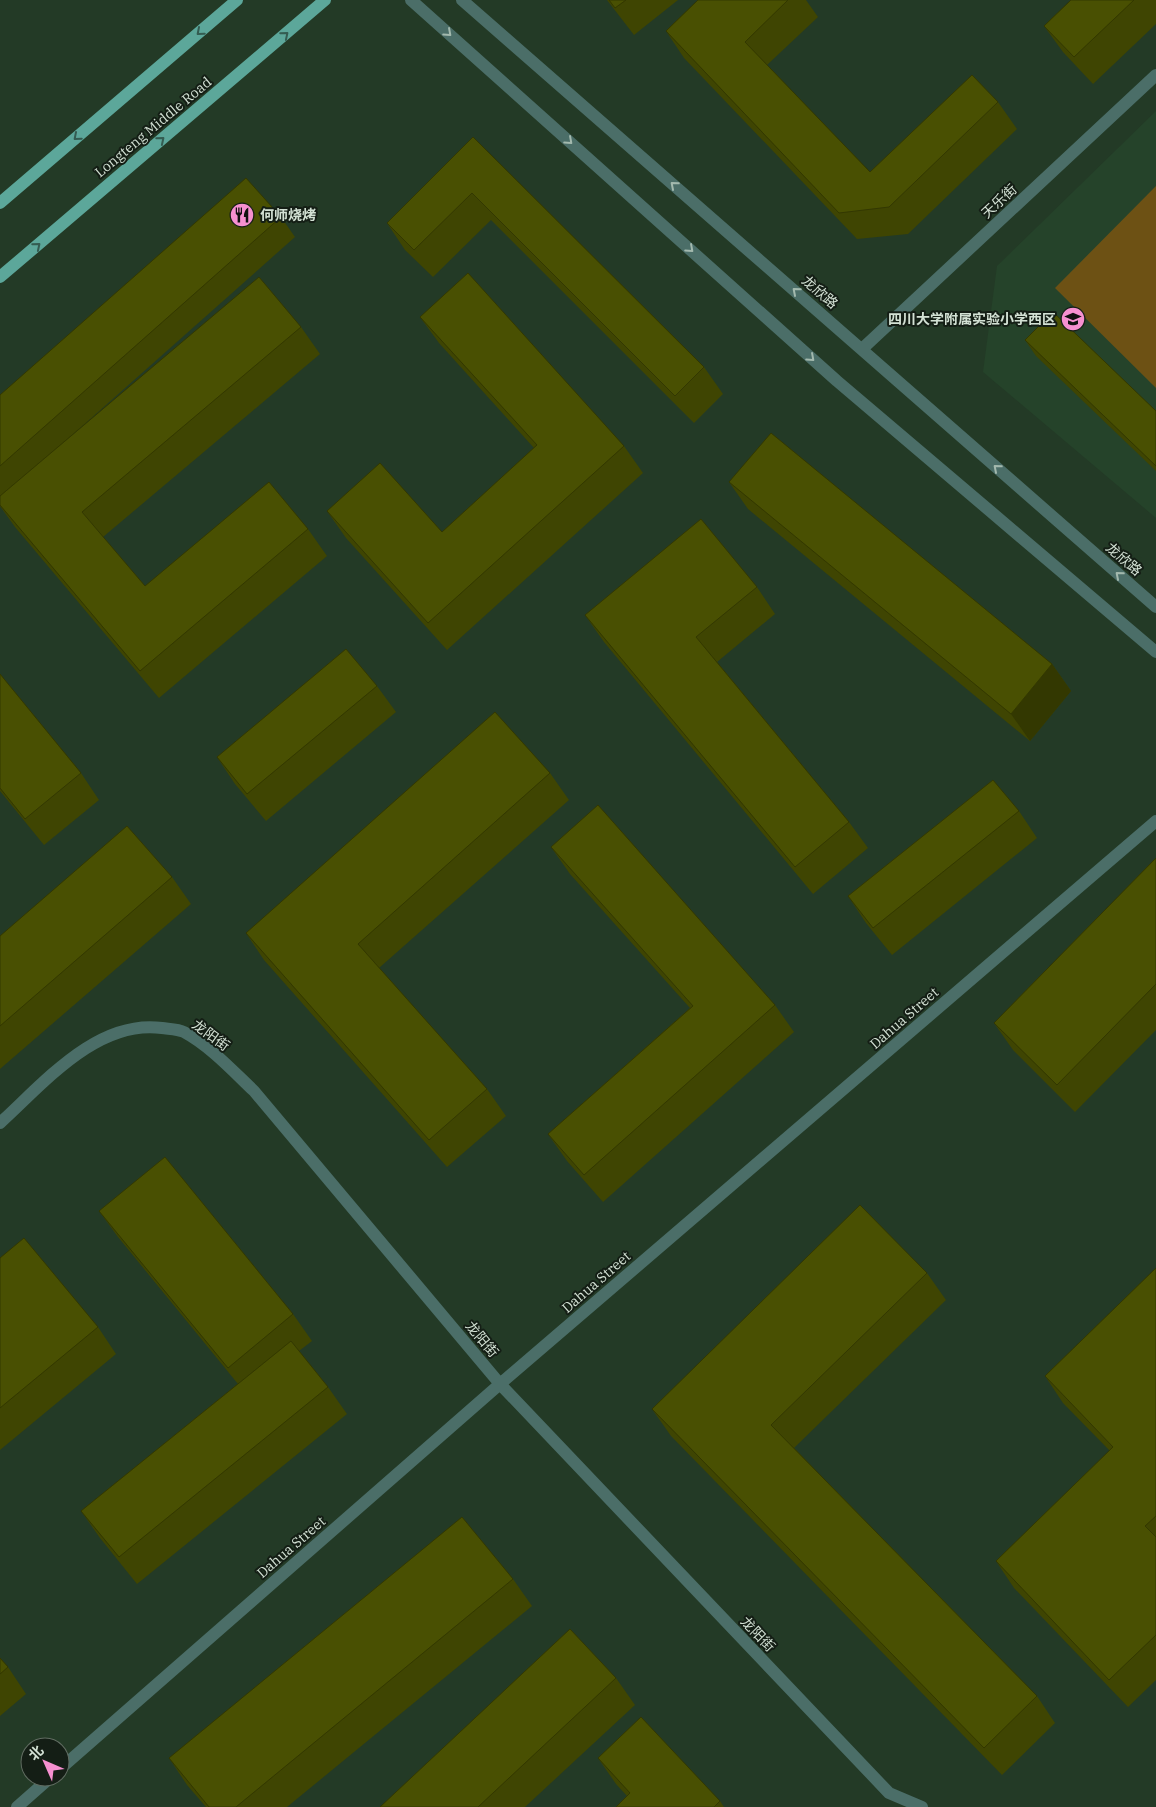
<svg xmlns="http://www.w3.org/2000/svg" width="1156" height="1807" viewBox="0 0 1156 1807" font-family="'IBM Plex Serif','Noto Sans SC',serif">
  <style>
    .built { fill: #25432a }
    .green { fill: #6d5114 }
    .lines { fill: none; stroke-linecap: round; stroke-linejoin: round }
    .minor { stroke: #4b6e68; stroke-width: 12 }
    .major { stroke: #5ca79a; stroke-width: 12 }
    .wall { fill: #3f4502 }
    .shaded-wall { fill: #333801 }
    .building { fill: #495002; stroke: #333801 }
    .oneway { stroke: #345c51 }
    .oneway2 { stroke: #a3b9ae }
    .labels { text-anchor: middle; dominant-baseline: central; stroke-width: 4; stroke-linejoin: round; paint-order: stroke }
    .street-label { font-size: 14px; fill: #d3e1d4; stroke: #141e15 }
    .poi-label { font-size: 14px; font-weight: bold; fill: #d3e1d4; stroke: #141e15; text-anchor: start }
  </style>
  <rect width="100%" height="100%" fill="#233a26"/>
  <!-- built -->
  <path class="built" d="M1156,111V518L983,372L997,266Z"/>
  <!-- green -->
  <path class="green" d="M1156,186V388L1055,288Z"/>
  <g class="lines">
    <!-- minor -->
    <path class="minor" d="M411,0L837,381L1156,652
      M462,0L1156,607
      M862,349L1156,75
      M0,1123C44,1083 97,1019 162,1028C168,1029 178,1029 184,1032C210,1046 233,1071 254,1091L500,1384L889,1793L922,1807
      M60,1769L500,1384L1156,821
      M17,1807L51,1777"/>
    <!-- major -->
    <path class="major" d="M0,203L237,0
      M0,277L325,0"/>
  </g>
  <!-- wall -->
  <path class="wall" d="M607,0H678L634,35Z
    M698,0H806L818,17L767,65L870,172L998,102L1017,129L908,234L857,239L684,58L666,31Z
    M1071,0H1156V24L1093,84L1063,52L1044,26Z
    M473,137L704,367L723,394L694,423L491,220L433,277L405,250L387,223Z
    M281,217L295,237L53,452L301,327L320,354L103,537L145,586L308,529L327,556L159,698L15,527L0,506V395Z
    M420,317L624,446L643,473L447,650L346,538L327,511L442,532L534,448L439,343Z
    M1025,340L1156,411V471L1036,356Z
    M729,482L1052,664L1071,691L1030,741L748,509Z
    M757,587L775,614L717,662L849,822L868,848L813,894L604,642L585,615Z
    M0,674L81,773L99,800L44,845L0,791Z
    M377,686L396,712L266,821L235,784L217,757Z
    M550,773L569,800L379,968L487,1089L506,1116L447,1167L264,960L246,933Z
    M1019,811L1037,838L892,955L866,923L848,896Z
    M551,847L775,1005L794,1032L603,1202L567,1161L548,1134L690,1008L570,874Z
    M1156,858V1030L1075,1112L1013,1050L994,1023Z
    M172,877L191,904L0,1069V936Z
    M99,1211L293,1314L312,1341L299,1351L328,1387L347,1414L137,1584L100,1538L81,1511L238,1384L118,1237Z
    M0,1258L98,1327L116,1354L0,1450Z
    M1156,1268V1680L1128,1707L1014,1588L996,1561L1110,1451L1063,1403L1045,1376Z
    M927,1273L946,1300L794,1448L1037,1696L1055,1723L1002,1775L671,1436L652,1409Z
    M513,1579L532,1606L287,1807H206L187,1785L169,1758Z
    M0,1658L8,1667L26,1694L0,1716Z
    M616,1678L635,1705L525,1807H380Z
    M598,1758L720,1801L724,1807H616L627,1796L616,1784Z"/>
  <!-- shaded-wall -->
  <path class="shaded-wall" d="M1052,664L1071,691L1030,741L1011,714Z"/>
  <!-- building -->
  <path class="building" d="M609,0H626L615,8Z
    M698,0H788L745,42L870,172L972,75L998,102L889,207L839,213L666,31Z
    M1071,0H1134L1074,57L1044,26Z
    M473,137L704,367L675,396L472,193L414,250L387,223Z
    M246,178L281,217L0,466V395Z
    M468,273L624,446L428,623L327,511L380,463L442,532L537,445L420,317Z
    M259,277L301,327L82,512L145,586L269,482L308,529L140,671L0,505V496Z
    M1053,312L1156,411V466L1025,340Z
    M771,433L1052,664L1011,714L729,482Z
    M701,519L757,587L696,637L849,822L795,867L585,615Z
    M346,649L377,686L247,794L217,757Z
    M0,674L81,773L25,819L0,788Z
    M495,712L550,773L358,944L487,1089L429,1140L246,933Z
    M993,780L1019,811L873,928L848,896Z
    M598,805L775,1005L584,1175L548,1134L693,1006L551,847Z
    M127,826L172,877L0,1026V936Z
    M1156,858V984L1057,1085L994,1023Z
    M165,1157L293,1314L228,1368L99,1211Z
    M860,1205L927,1273L771,1425L1037,1696L984,1748L652,1409Z
    M24,1238L98,1327L0,1408V1258Z
    M1156,1268V1516L1145,1526L1156,1537V1635L1109,1680L996,1561L1113,1447L1045,1376Z
    M291,1341L328,1387L119,1557L81,1511Z
    M462,1517L513,1579L236,1807H209L169,1758Z
    M570,1629L616,1678L478,1807H380Z
    M0,1658L8,1667L0,1674Z
    M641,1717L720,1801L714,1807H616L630,1793L598,1758Z"/>
  <!-- one-way arrows -->
  <defs><path id="oneway-chevron" d="M-2-3.5L2.5 0L-2 3.5" fill="none" stroke-width="1.6" stroke-linecap="round" stroke-linejoin="round" transform="scale(1.25)"/></defs>
  <g class="oneway">
    <use href="#oneway-chevron" transform="translate(200 32) rotate(139)"/>
    <use href="#oneway-chevron" transform="translate(285 35) rotate(-40)"/>
    <use href="#oneway-chevron" transform="translate(77 137) rotate(139)"/>
    <use href="#oneway-chevron" transform="translate(161 140) rotate(-40)"/>
    <use href="#oneway-chevron" transform="translate(37 246) rotate(-40)"/>
  </g>
  <g class="oneway2">
    <use href="#oneway-chevron" transform="translate(448 33) rotate(42)"/>
    <use href="#oneway-chevron" transform="translate(569 141) rotate(42)"/>
    <use href="#oneway-chevron" transform="translate(674 185) rotate(-139)"/>
    <use href="#oneway-chevron" transform="translate(690 249) rotate(42)"/>
    <use href="#oneway-chevron" transform="translate(796 291) rotate(-139)"/>
    <use href="#oneway-chevron" transform="translate(811 358) rotate(42)"/>
    <use href="#oneway-chevron" transform="translate(997 468) rotate(-139)"/>
    <use href="#oneway-chevron" transform="translate(1119 575) rotate(-139)"/>
  </g>
  <!-- icons -->
  <defs>
    <g id="restaurant-disc" transform="scale(1.25)"><circle r="9.5" fill="#f690d0" stroke="#141e15"/><path d="M-5-6h1v4h1v-4h1v4h1v-4h1v5L-1.5 .5V6h-2V.5L-5-1ZM5-6V6H3V1.5H1.5Q1.5-4 5-6Z" fill="#111"/></g>
    <g id="school-disc" transform="scale(1.25)"><circle r="9.5" fill="#f690d0" stroke="#141e15"/><path d="M0-5L7-2L0 1L-7-2ZM-4 1L0 2.5L4 1V4Q0 6-4 4Z" fill="#111"/></g>
  </defs>
  <g fill-rule="evenodd">
    <use href="#restaurant-disc" x="242" y="215"/>
    <use href="#school-disc" x="1073" y="319"/>
  </g>
  <g class="labels">
    <!-- street labels -->
    <g class="street-label">
      <text transform="translate(153 127) rotate(-40)">Longteng Middle Road</text>
      <text transform="translate(999 201) rotate(-43)">天乐街</text>
      <text transform="translate(820 292) rotate(41)">龙欣路</text>
      <text transform="translate(1124 559) rotate(41)">龙欣路</text>
      <text transform="translate(904 1018) rotate(-41)">Dahua Street</text>
      <text transform="translate(211 1035) rotate(36)">龙阳街</text>
      <text transform="translate(596 1282) rotate(-41)">Dahua Street</text>
      <text transform="translate(482 1339) rotate(50)">龙阳街</text>
      <text transform="translate(291 1547) rotate(-41)">Dahua Street</text>
      <text transform="translate(758 1634) rotate(46)">龙阳街</text>
    </g>
    <!-- poi labels -->
    <g class="poi-label">
      <text x="260" y="215">何师烧烤</text>
      <text x="1056" y="319" text-anchor="end">四川大学附属实验小学西区</text>
    </g>
  </g>
  <!-- north arrow -->
  <g transform="translate(45 1762) rotate(315)"><circle r="24" fill="#141e15" stroke="#606c61"/>
  <path d="M0-4L9 19L0 12L-9 19Z" fill="#f690d0"/>
  <text y="-8" font-size="14" font-weight="bold" text-anchor="middle" fill="#d3e1d4">北</text>
  </g>
</svg>
